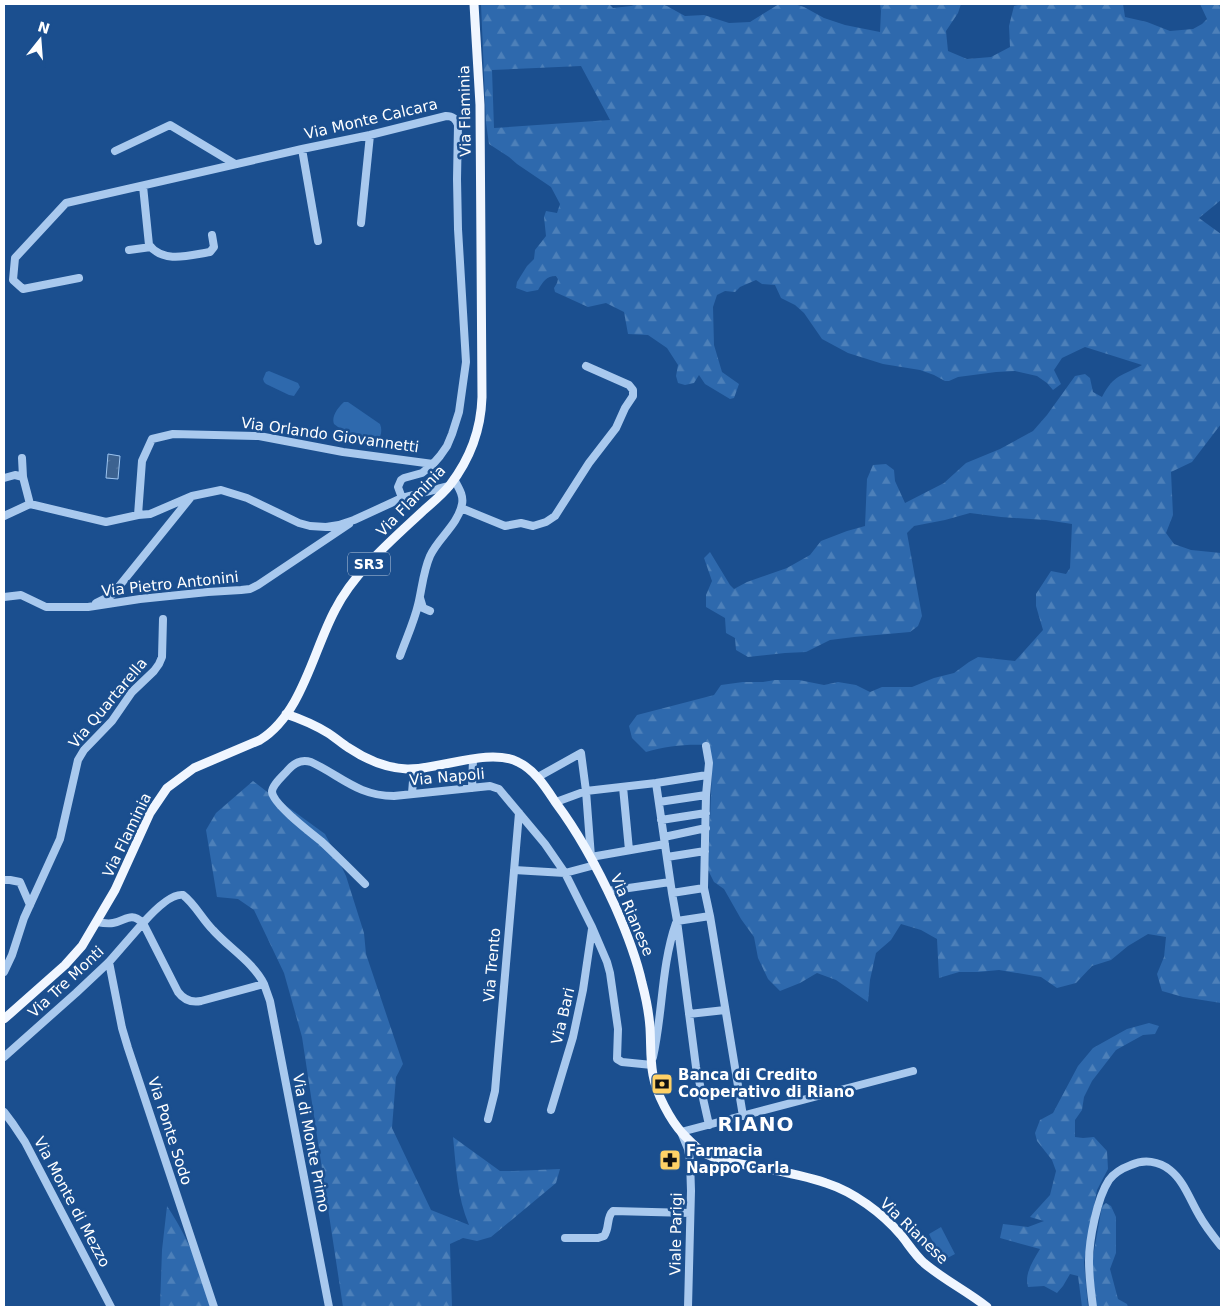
<svg xmlns="http://www.w3.org/2000/svg" width="1225" height="1311" viewBox="0 0 1225 1311" font-family="'DejaVu Sans',sans-serif">
  <style>
    .forest { fill: url(#forest-firs); fill-rule: evenodd }
    .garden { fill: #2e69ad }
    .water { fill: url(#water-ripples); stroke: #9cc4f0 }
    .lines { fill: none; stroke-linecap: round; stroke-linejoin: round }
    .minor { stroke: #a9c9ee; stroke-width: 8 }
    .major { stroke: #f0f6ff; stroke-width: 9 }
    .labels { text-anchor: middle; dominant-baseline: central; stroke-width: 5; stroke-linejoin: round; paint-order: stroke }
    .shield { fill: #1b4f8f; stroke: #bbcadd; stroke-width: 1 }
    .shield-label { font-size: 14px; font-weight: bold; fill: #fff }
    .street-label { font-size: 15px; fill: #fff; stroke: #1b4f8f }
    .poi-label { font-size: 15px; font-weight: bold; fill: #fff; stroke: #1b4f8f; text-anchor: start }
    .district-label { font-size: 20px; font-weight: bold; letter-spacing: 1px; fill: #fff; stroke: #1b4f8f }
  </style>
  <defs>
    <pattern id="forest-firs" width="22" height="20" patternUnits="userSpaceOnUse" patternTransform="scale(1.25)"><rect width="22" height="20" fill="#2e69ad"/><path d="M5 1l3.5 6h-7zM16 11l3.5 6h-7z" fill="#4d80b9"/></pattern>
    <pattern id="water-ripples" width="26" height="14" patternUnits="userSpaceOnUse" patternTransform="scale(1.25)"><rect width="26" height="14" fill="#3c6290"/><path d="M2 4q2-2 4 0t4 0M15 11q2-2 4 0t4 0" fill="none" stroke="#597aa1"/></pattern>
  </defs>
  <rect width="100%" height="100%" fill="#1b4f8f"/>
  <!-- forest -->
  <path class="forest" d="M481,4H609L613,8L631,6L637,4H661L667,6L685,16L704,15L729,23L750,22L779,4H794L804,7L824,18L845,25L880,32L881,11L880,4H961L958,13L946,31L948,51L967,59L991,57L1010,47L1009,26L1014,6L1022,4H1123L1125,17L1147,22L1170,31L1193,29L1202,24L1207,19L1200,4H1221V200L1199,218L1221,234V424L1192,462L1171,472L1173,515L1166,533L1174,544L1191,550L1221,553V1003L1183,997L1162,991L1157,974L1164,957L1166,937L1148,934L1128,946L1111,960L1092,966L1076,983L1057,988L1041,977L999,970L978,972H959L939,978L937,939L921,930L901,924L891,940L876,953L870,980L868,1002L836,980L817,973L800,983L780,991L768,979L758,958L754,937L741,919L724,889L714,882L708,870L712,770L707,745C686,744 666,746 646,752L632,738L629,726L637,715L714,695L721,685L743,682H763L775,680H799L824,685L838,682L856,685L870,692L882,687H912L934,678L954,673L969,662L978,657L1015,661L1043,630L1036,606V594L1051,571L1066,574L1070,568L1072,524L1046,520L1001,517L970,513L945,520L914,526L907,533L922,616L918,626L910,632L854,637L830,640L806,652L785,653L748,657L736,650L735,638L726,633L725,618L706,607V595L712,581L704,558L710,552L730,585L734,589L747,582L787,568L810,555L821,541L847,531L865,526L867,479L873,465L886,464L894,470L895,481L905,503L944,483L966,463L1000,449L1033,431L1047,415L1075,376L1085,374L1090,378L1093,392L1102,397C1114,374 1122,376 1142,365L1085,347L1062,358L1054,370L1061,384L1053,390L1047,383L1037,376L1015,371L996,372L958,377L949,381H945L934,375L920,370L883,364L848,353L822,339L804,313L795,305L781,298L775,285L762,284L756,280L740,287L735,292L725,291L717,295L713,307L714,345L722,372L739,384L734,398L730,399L705,384L699,375L694,383L685,385L678,383L676,376L678,365L667,348L648,335L628,334L624,312L606,303L588,307L555,292L554,288L557,283L558,279L556,276C546,276 543,282 538,290L527,292L516,288L517,282L527,266L534,259L535,250L546,236L544,217L546,211L557,213L560,204L551,187L517,164L509,157L489,144L486,123ZM581,66L610,120L494,128L492,70Z
    M253,781L270,794L325,834L336,855L346,876L364,933L366,954L403,1064L396,1077L392,1128L431,1210L469,1225C457,1197 456,1166 453,1137L500,1171H514L560,1169L556,1183L491,1237L477,1241L463,1238L450,1244L452,1307H343L302,1037L284,973L254,910L238,899L217,897L206,830L216,813Z
    M1149,1023L1159,1026L1155,1034L1143,1035L1116,1050L1092,1081L1084,1097L1082,1110L1075,1120V1137L1083,1138L1094,1137L1107,1151L1108,1169L1097,1190L1084,1262L1088,1307H1082L1078,1276L1070,1274L1063,1286L1057,1293L1044,1286L1028,1287C1024,1274 1033,1261 1040,1249L1000,1238L1003,1224L1028,1227L1044,1221L1030,1217L1050,1195L1056,1171L1052,1160L1037,1141L1035,1133L1040,1120L1053,1113L1078,1066L1093,1048L1127,1029Z
    M1106,1203L1111,1206L1116,1217V1253L1110,1269L1118,1299L1127,1304L1128,1307H1096L1092,1262L1102,1206Z
    M167,1206C188,1238 202,1271 213,1307H160L162,1250Z"/>
  <!-- garden -->
  <path class="garden" d="M269,371L298,383L300,387L294,396L289,395L266,384L264,382L263,379L266,372Z
    M344,402H348L380,424C385,436 375,449 362,445L334,424C331,417 338,407 344,402Z
    M941,1227L955,1254L942,1261L929,1234Z"/>
  <!-- water -->
  <path class="water" d="M108,454L120,456L118,479L106,478Z"/>
  <g class="lines">
    <!-- minor -->
    <path class="minor" d="M302,149L318,241
      M115,151L170,125L235,164
      M143,186L149,245C164,264 190,255 210,252L214,247L212,235
      M361,223L370,135
      M129,250L151,247
      M79,278L23,289L13,280L15,258L66,203L302,149L370,135L446,116C452,116 456,118 458,125L457,179L458,229L466,362L459,412L452,434L447,446L440,456L433,464L422,473L404,478L401,480L398,487L402,498L449,486
      M22,458L23,477L30,504L106,522L138,515L150,514L192,496L221,490L247,498L299,523L310,526L326,527L339,525L354,520L402,498
      M4,478L15,475L23,477
      M461,508L505,526L521,523L533,526L546,522L555,516L589,463L616,428L625,408L633,396V390L629,385L586,366
      M138,515L142,461L152,439L173,434L259,436L343,452L433,464
      M4,516L30,504
      M4,597L21,595L46,607H88L140,599L208,592L241,590L250,589L258,585L349,524
      M420,598L423,608L430,611
      M96,603L112,595L191,497
      M400,656C406,639 414,622 418,605C422,589 423,572 430,556C438,538 458,525 462,504C464,495 458,487 454,479
      M538,777L581,753L586,791L591,857L665,844
      M656,783L672,893L677,921L696,1067L709,1125
      M623,787L629,850
      M472,788L473,759
      M412,793L414,769
      M556,802L586,791L656,783L707,775
      M659,802L706,795
      M661,820L706,813
      M664,837L706,828
      M667,857L705,851
      M514,870L565,873L595,865
      M4,880H10L20,882L30,905
      M365,884C351,870 336,855 321,841C311,833 273,804 272,792C272,785 283,776 288,770C294,763 302,759 311,762C341,776 358,796 394,796L490,786L499,789L545,844L565,873L592,927L607,962L610,973L618,1029L617,1059L622,1062L652,1065
      M704,888L706,795L709,763L706,746
      M608,891L670,882
      M672,893L704,888L710,916L677,921
      M710,916L743,1116
      M109,962L122,1028L128,1048L214,1307
      M4,972L12,955L24,918L60,839L78,760L84,750L112,721L132,692L154,671L159,664L162,657L163,619
      M264,984C253,962 229,948 213,930C202,919 195,904 183,895C170,893 151,914 143,923L178,992C184,1000 191,1003 201,1001L264,984L270,1001L329,1307
      M689,1014L725,1010
      M4,1057L76,993L109,962L143,923C130,911 126,921 113,923C108,924 102,923 97,922
      M653,1057C663,1013 661,966 676,923
      M551,1110L573,1037L583,990L592,929
      M4,1112L13,1124L25,1142L111,1307
      M488,1119L495,1091L519,813
      M565,1238H598L604,1236C610,1228 606,1217 613,1211L690,1213
      M688,1307L691,1191L690,1160L688,1149L681,1132L913,1071
      M1093,1307C1091,1292 1089,1277 1089,1261C1089,1240 1097,1198 1109,1180C1114,1173 1123,1168 1131,1165C1144,1159 1159,1161 1170,1170C1184,1181 1190,1200 1199,1215C1205,1226 1213,1236 1221,1246"/>
    <!-- major -->
    <path class="major" d="M286,714C301,719 315,725 328,733C336,738 342,744 349,748C367,760 385,768 407,769C439,770 489,747 518,762C535,770 546,788 556,803C580,835 598,869 615,906C626,931 636,956 642,983C646,998 649,1013 650,1028C651,1044 650,1059 653,1075C656,1093 670,1120 683,1134C690,1141 697,1149 706,1154C718,1160 733,1163 746,1165C772,1170 800,1174 826,1183C854,1192 882,1213 901,1235C909,1245 915,1255 924,1263C944,1280 967,1291 987,1307
      M4,1019L65,965L82,946L115,890L150,813L167,788L194,768L260,740C302,714 313,651 335,610C354,572 392,540 423,511C432,503 443,494 450,485C470,459 481,430 482,397L480,105L474,4"/>
  </g>
  <!-- icons -->
  <defs>
    <g id="bank-square" transform="scale(1.125)"><rect x="-9" y="-9" width="18" height="18" rx="4" fill="#ffd166" stroke="#1b4f8f"/><path d="M-6-4H6V4H-6ZM0-2.3a2.3 2.3 0 1 0 0 4.6a2.3 2.3 0 1 0 0-4.6Z" fill="#111"/></g>
    <g id="pharmacy-square" transform="scale(1.125)"><rect x="-9" y="-9" width="18" height="18" rx="4" fill="#ffd166" stroke="#1b4f8f"/><path d="M-2-6h4v4h4v4h-4v4h-4v-4h-4v-4h4Z" fill="#111"/></g>
  </defs>
  <g fill-rule="evenodd">
    <use href="#bank-square" x="662" y="1084"/>
    <use href="#pharmacy-square" x="670" y="1160"/>
  </g>
  <g class="labels">
    <!-- shield labels -->
    <rect class="shield" x="348" y="552.5" width="42" height="23" rx="4"/>
    <g class="shield-label">
      <text x="369" y="564">SR3</text>
    </g>
    <!-- street labels -->
    <g class="street-label">
      <text transform="translate(465 111) rotate(-91)">Via Flaminia</text>
      <text transform="translate(371 119) rotate(-13)">Via Monte Calcara</text>
      <text transform="translate(330 435) rotate(8)">Via Orlando Giovannetti</text>
      <text transform="translate(411 501) rotate(-46)">Via Flaminia</text>
      <text transform="translate(170 584) rotate(-6)">Via Pietro Antonini</text>
      <text transform="translate(108 703) rotate(-50)">Via Quartarella</text>
      <text transform="translate(447 777) rotate(-5)">Via Napoli</text>
      <text transform="translate(127 835) rotate(-64)">Via Flaminia</text>
      <text transform="translate(632 915) rotate(67)">Via Rianese</text>
      <text transform="translate(492 965) rotate(-85)">Via Trento</text>
      <text transform="translate(66 982) rotate(-43)">Via Tre Monti</text>
      <text transform="translate(563 1016) rotate(-77)">Via Bari</text>
      <text transform="translate(170 1131) rotate(72)">Via Ponte Sodo</text>
      <text transform="translate(311 1143) rotate(79)">Via di Monte Primo</text>
      <text transform="translate(72 1202) rotate(62)">Via Monte di Mezzo</text>
      <text transform="translate(914 1231) rotate(44)">Via Rianese</text>
      <text transform="translate(676 1234) rotate(-89)">Viale Parigi</text>
    </g>
    <!-- poi labels -->
    <g class="poi-label">
      <text x="678" y="1075">Banca di Credito<tspan x="678" dy="17">Cooperativo di Riano</tspan></text>
      <text x="686" y="1151">Farmacia<tspan x="686" dy="17">Nappo Carla</tspan></text>
    </g>
    <!-- district labels -->
    <g class="district-label">
      <text x="756" y="1124">RIANO</text>
    </g>
  </g>
  <!-- border -->
  <rect width="1225" height="1311" fill="none" stroke="#ffffff" stroke-width="10"/>
  <!-- north arrow -->
  <g transform="translate(40 40) rotate(17)" stroke="#1b4f8f" stroke-width="4" paint-order="stroke">
  <path d="M0-4L9 19L0 12L-9 19Z" fill="#ffffff"/>
  <text y="-8" font-size="14" font-weight="bold" text-anchor="middle" fill="#ffffff">N</text>
  </g>
</svg>
